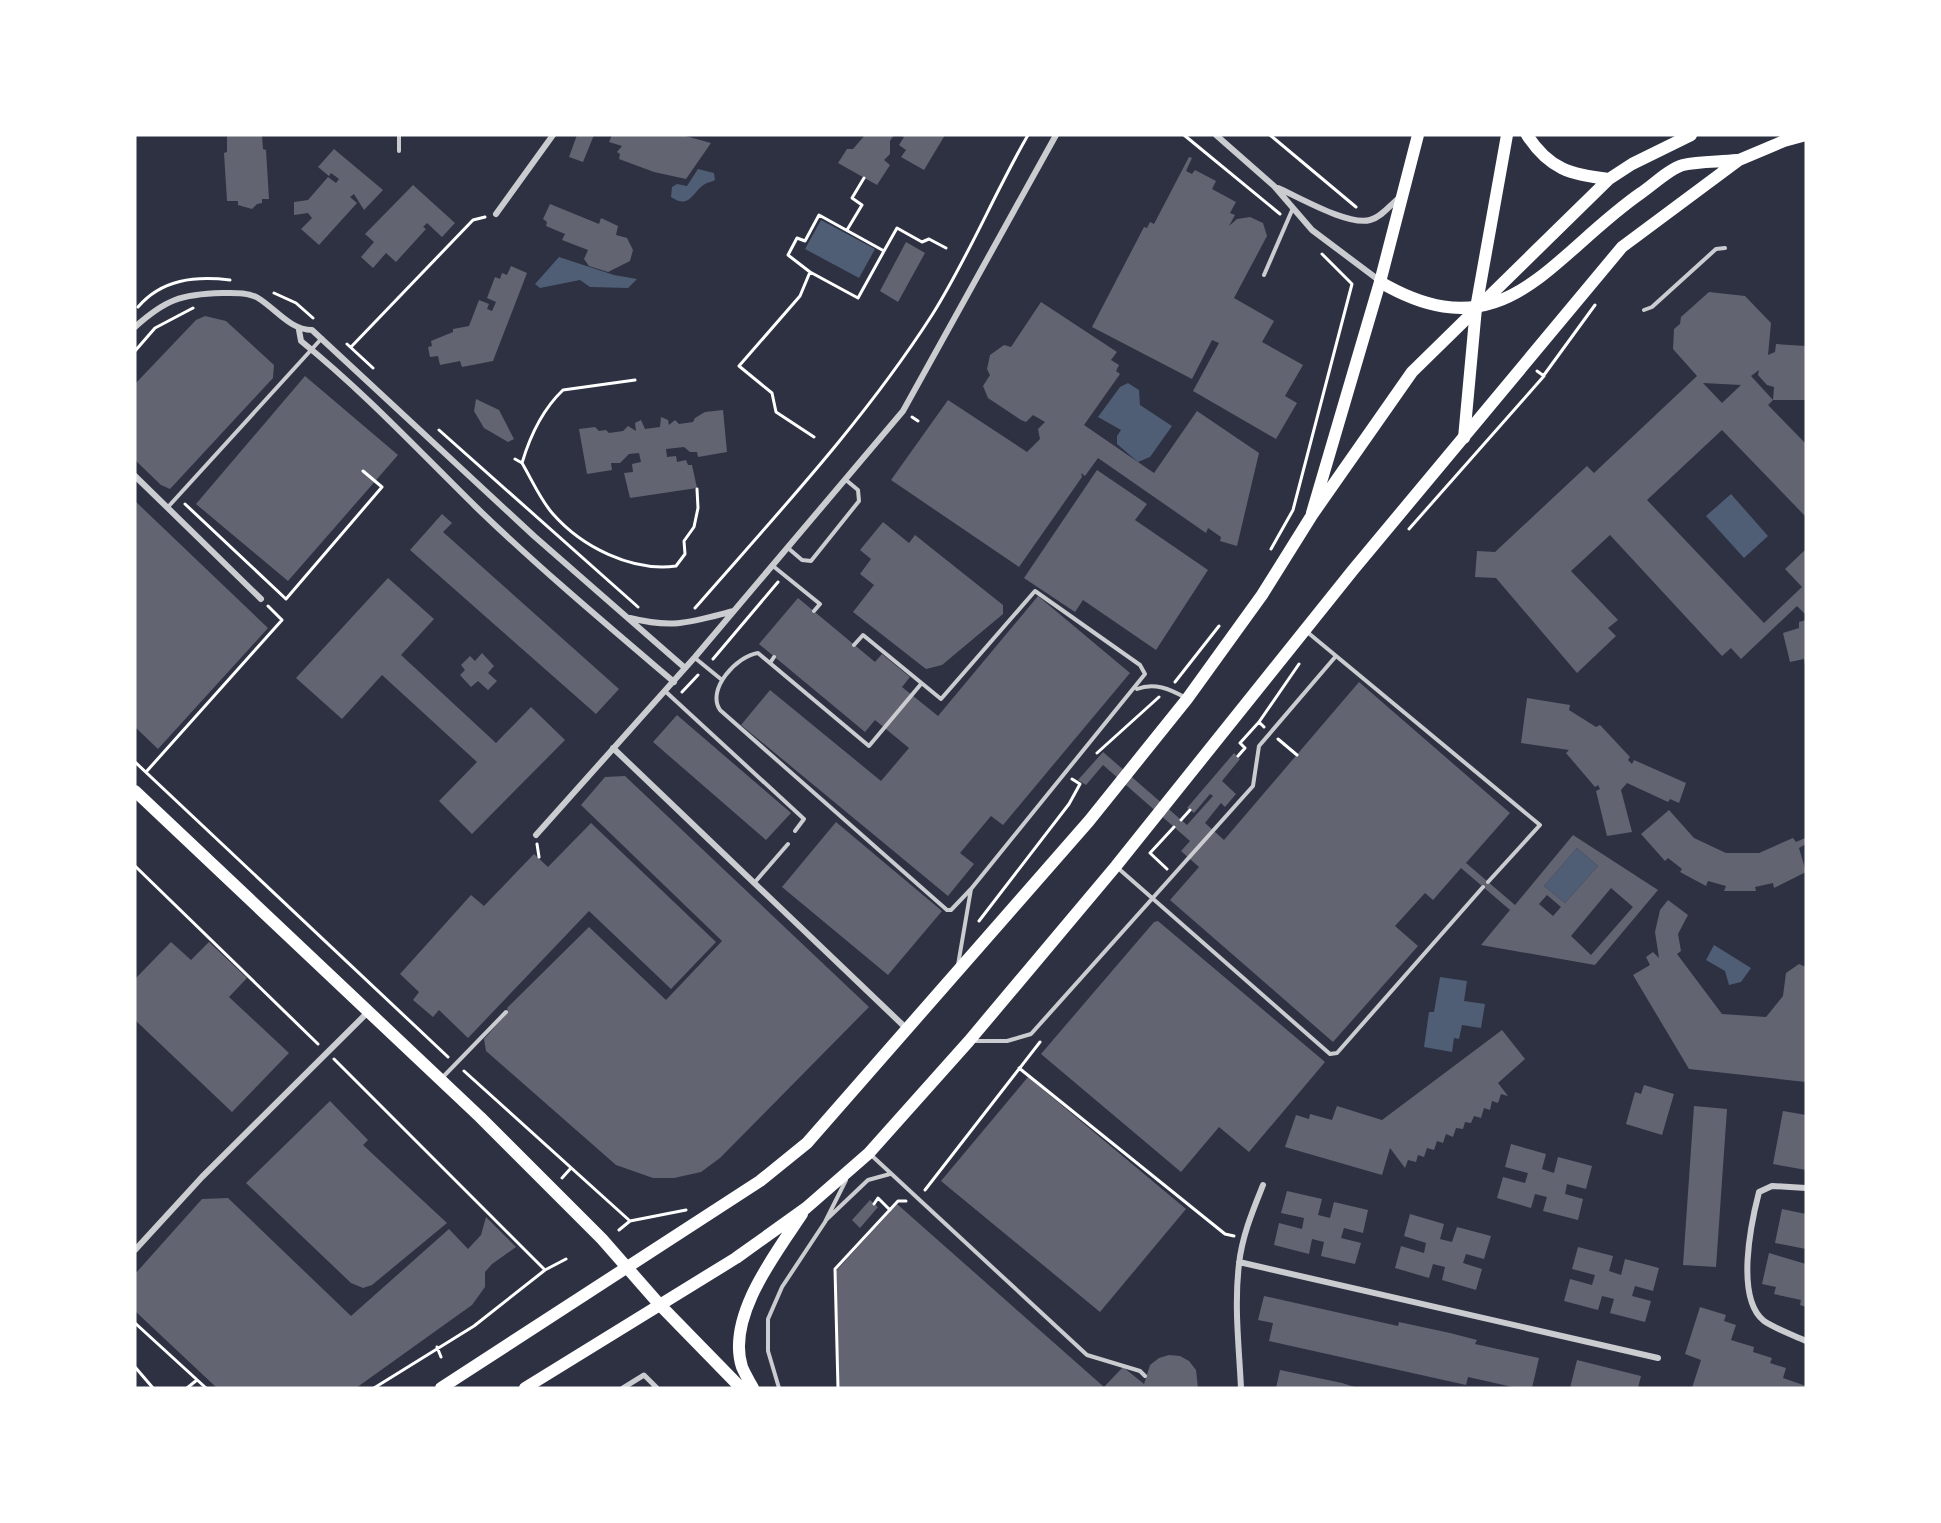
<svg xmlns="http://www.w3.org/2000/svg" width="1941" height="1523" viewBox="0 0 1941 1523" font-family="Karla,sans-serif">
  <style>
    .water { fill: #4f5d75 }
    .building { fill: #626471; fill-rule: evenodd }
    .lines { fill: none; stroke-linecap: round; stroke-linejoin: round }
    .path { stroke: #fff; stroke-width: 3 }
    .service { stroke: #caccd0; stroke-width: 4 }
    .pedestrian { stroke: #caccd0; stroke-width: 5 }
    .minor { stroke: #caccd0; stroke-width: 6 }
    .secondary { stroke: #fff; stroke-width: 12 }
    .primary { stroke: #fff; stroke-width: 12 }
  </style>
  <rect width="100%" height="100%" fill="#2d3142"/>
  <!-- water -->
  <path class="water" d="M698,169L714,173L715,180C712,182 708,182 705,184C692,192 690,210 671,197L672,187L677,184L687,186Z
    M821,220L875,249L859,278L805,249Z
    M559,257L614,275L637,279L628,288L590,287L580,280L540,288L535,284Z
    M1128,383L1139,390L1140,405L1172,426L1150,457L1138,462L1117,444V436L1121,430L1098,417L1120,387Z
    M1731,494L1768,536L1744,558L1706,516Z
    M1577,848L1598,866L1565,903L1544,886Z
    M1714,945L1751,968L1741,982L1729,985L1725,971L1706,960Z
    M1440,977L1467,981L1464,1001L1485,1004L1481,1028L1462,1025L1459,1039L1454,1038L1452,1052L1424,1047L1429,1012H1434Z"/>
  <!-- building -->
  <path class="building" d="M227,135H262L263,149L266,150L269,199H262V203L257,204L252,209L238,205V201H227L224,153L227,152Z
    M577,135H594L583,162L569,157Z
    M612,135H682L711,143L686,179L654,172L619,159L620,154L617,152L622,146L609,142Z
    M865,135H894L890,141V154L884,160L890,165L877,185L838,163L847,149H853Z
    M899,135H945L924,170L901,157L906,150L899,145L904,137Z
    M334,149L383,190L364,210L354,194L350,197L357,203L319,245L301,229L312,218L308,213L294,215V202L308,200L328,177L336,183L339,179L331,173L329,176L318,167Z
    M1189,157L1192,158L1186,171L1192,174L1195,170L1216,181L1212,189L1236,202L1230,213L1235,215L1229,226L1237,219L1250,217L1263,223L1267,236L1234,298L1274,321L1262,342L1303,365L1285,396L1297,403L1276,439L1193,391L1219,343L1212,340L1192,379L1092,327L1144,227L1147,228L1150,222L1154,224Z
    M413,185L455,223L442,237L427,223L423,227L426,229L396,262L386,253L373,268L361,257L374,242L365,234Z
    M550,204L599,224L601,218L618,226L616,235L627,238L633,250L630,261L608,272L589,266L584,259L588,250L562,240L565,234L546,226L547,222L543,219Z
    M906,242L925,253L898,302L880,291Z
    M511,266L527,273L493,361L462,367L460,361L440,365L438,356L430,357L428,347L432,346L431,341L453,332V329L469,326L479,300L489,304L487,309L492,311L496,302L487,298L495,277L500,279L502,273L507,275Z
    M1709,292L1745,296L1771,323L1768,355L1775,352L1776,344L1806,346V400H1773L1774,387L1767,385L1758,375L1759,370L1751,376L1773,400L1768,405L1806,444V517L1722,430L1647,500L1764,623L1802,587L1785,569L1806,549V615L1797,606L1741,659L1731,648L1722,656L1610,535L1571,571L1618,620L1608,628L1616,636L1577,673L1496,578L1475,577L1477,551L1495,552L1587,466L1594,473L1697,376L1673,349L1674,329L1680,324L1681,317ZM1703,383L1741,385L1722,403Z
    M1041,302L1117,352L1111,360L1119,365L1116,371L1120,374L1084,425L1154,473L1197,411L1259,453L1237,546L1220,541L1221,537L1208,528L1206,533L1098,458L1085,476L1081,473L1082,477L1019,567L891,480L948,400L1027,452L1040,439L1038,429L1045,422L1033,415L1026,422L1021,420L988,398L983,386L990,375L987,369L990,355L1004,345L1011,347Z
    M205,316L226,321L274,365L273,378L170,489L161,485L135,460V384L196,320Z
    M305,376L398,455L288,581L196,504Z
    M476,399L499,410L514,439L508,442L484,428L474,411Z
    M723,410L727,452L698,457L697,452H690L684,447L666,449L667,457L676,456L677,462L686,460L688,465H692L697,488L630,498L624,473L633,472L632,464L641,462L639,453L629,454L620,463H611L612,470L587,474L579,429L595,427L599,431L606,430L609,433L623,431L628,426L636,431L635,423L641,420L645,429L660,427L661,417L668,420L669,425L675,420L679,424L693,422L695,418L705,412Z
    M1097,470L1147,504L1135,520L1208,570L1156,650L1083,600L1075,612L1024,578Z
    M135,501L268,628L158,749L135,727Z
    M442,514L452,523L443,532L619,689L596,714L410,550Z
    M883,522L909,543L915,535L1003,605V614L942,665L926,669L853,612L874,585L860,574L871,559L860,550Z
    M388,578L434,619L401,655L496,743L531,707L565,740L472,834L439,801L477,762L382,675L342,719L296,678Z
    M1038,596L1130,673L1003,825L991,816L960,853L974,864L948,896L741,725L770,690L881,781L909,748L875,720L865,732L759,644L798,598L875,662L882,654L910,677L902,687L938,716Z
    M1806,620V665H1805L1804,659L1790,662L1783,633L1799,628V622Z
    M482,653L494,666L488,673L497,681L488,690L478,681L471,687L460,675L465,670L461,665L470,656L475,661Z
    M1359,682L1510,813L1466,863L1515,905L1573,835L1658,890L1595,965L1481,945L1510,910L1461,868L1433,900L1425,893L1395,926L1418,946L1333,1042L1170,900L1199,867L1181,851L1190,841L1103,765L1086,785L1078,780L1103,752L1187,825L1213,796L1210,794L1194,813L1187,808L1234,753L1240,759L1222,781L1236,794L1225,807L1221,803L1205,823L1224,840ZM1577,848L1598,866L1565,903L1544,886ZM1611,888L1633,907L1591,955L1571,936ZM1547,895L1561,907L1553,916L1539,904Z
    M1527,698L1570,705L1569,710L1596,727L1600,725L1630,757L1628,760L1632,764L1634,760L1686,783L1679,803L1670,799L1668,802L1627,783L1621,790L1632,832L1607,836L1596,791L1600,789L1598,785L1595,787L1566,753L1569,750L1521,743Z
    M677,715L791,813L766,840L653,742Z
    M625,776L869,1007L720,1158L701,1172L674,1178H653L616,1165L486,1051L484,1039L508,1012L507,1008L589,927L666,1000L722,941L581,805L605,777Z
    M1669,810L1694,838L1726,853H1759L1793,838L1796,842L1805,838L1806,844L1799,848L1806,872L1774,888L1773,883L1755,887L1756,891H1724L1726,886L1708,881L1706,886L1680,872L1682,869L1668,858L1665,861L1641,834Z
    M836,822L942,911L888,975L782,887Z
    M591,823L716,942L671,989L589,911L468,1038L439,1010L433,1017L413,1000L419,992L400,974L471,895L484,906L534,854L548,867Z
    M1668,900L1688,915L1678,934L1681,951L1677,954L1722,1014L1766,1017L1783,996L1786,973L1799,964L1806,967V1082L1689,1069L1633,975L1650,965L1646,957L1653,952L1659,958L1655,932L1660,910Z
    M1158,921L1325,1062L1249,1152L1219,1127L1181,1172L1041,1054L1154,922Z
    M171,942L191,960L209,942L247,978L229,997L289,1053L232,1112L135,1020V979Z
    M1502,1030L1525,1059L1498,1083L1508,1096L1501,1094L1498,1103L1492,1101L1490,1110L1484,1108L1481,1118L1474,1116L1471,1123L1465,1122L1463,1129L1456,1128L1453,1137L1446,1134L1443,1143L1437,1141L1434,1150L1427,1148L1424,1157L1418,1155L1416,1162L1408,1160L1405,1168L1390,1148L1382,1175L1285,1147L1296,1115L1309,1119L1310,1114L1332,1120L1337,1106L1382,1120Z
    M1028,1077L1186,1209L1100,1312L941,1181Z
    M1644,1085L1674,1094L1662,1135L1626,1124L1635,1092L1641,1094Z
    M330,1101L368,1140L363,1145L447,1223L372,1285L363,1288L351,1283L246,1183Z
    M1694,1106L1727,1109L1716,1267L1683,1265Z
    M1783,1111L1806,1115V1170L1773,1164Z
    M1511,1144L1546,1154L1542,1169L1554,1173L1558,1157L1592,1166L1586,1189L1567,1184L1565,1194L1583,1199L1578,1220L1543,1211L1547,1197L1535,1194L1531,1208L1497,1198L1503,1177L1525,1183L1528,1173L1505,1167Z
    M1287,1191L1322,1199L1318,1215L1330,1218L1334,1202L1368,1210L1363,1233L1344,1228L1341,1238L1361,1243L1355,1264L1321,1256L1324,1242L1312,1239L1309,1254L1274,1245L1279,1223L1302,1229L1304,1218L1281,1213Z
    M228,1198L351,1316L449,1229L468,1249L481,1235L486,1217L516,1247L492,1264L485,1272V1287L472,1305L356,1388H217L135,1311V1274L202,1199Z
    M870,1200L878,1207L860,1228L852,1220Z
    M897,1204L1104,1387L1123,1367L1144,1384L1150,1365L1159,1358L1169,1355L1180,1356L1189,1361L1196,1370L1198,1388H839L836,1271Z
    M1782,1209L1806,1214V1249L1775,1243Z
    M1410,1214L1444,1224L1440,1239L1452,1242L1457,1227L1491,1236L1484,1259L1466,1254L1463,1263L1482,1269L1476,1290L1442,1280L1445,1267L1433,1264L1429,1278L1395,1268L1401,1246L1424,1253L1426,1243L1404,1236Z
    M1578,1247L1613,1256L1609,1271L1621,1275L1625,1259L1659,1268L1653,1291L1635,1286L1632,1296L1651,1301L1645,1322L1610,1313L1614,1299L1602,1296L1598,1310L1564,1301L1570,1279L1592,1285L1595,1275L1572,1269Z
    M1769,1253L1806,1264V1307L1800,1305L1801,1300L1774,1294L1776,1287L1762,1284Z
    M1264,1296L1398,1326L1399,1322L1450,1333L1477,1340L1475,1344L1539,1358L1532,1388H1517L1468,1377L1466,1385L1269,1341L1273,1323L1258,1320Z
    M1700,1307L1726,1315L1724,1321L1736,1325L1731,1340L1754,1347L1753,1352L1772,1358L1770,1363L1786,1368L1783,1378L1806,1386V1388H1692L1701,1360L1685,1354Z
    M1577,1360L1641,1376L1638,1388H1570Z
    M1280,1370L1342,1383L1358,1388H1276Z"/>
  <g class="lines">
    <!-- path -->
    <path class="path" d="M1184,135L1280,214
      M1270,135L1356,207
      M847,230L862,205L852,198L864,178
      M810,272L858,298L884,251
      M274,293L296,303L313,318
      M138,307C162,279 195,276 230,280
      M347,344L373,368
      M351,347L473,220L485,217
      M135,351L155,328L193,308
      M1544,375L1595,305
      M912,417L918,421
      M439,430L638,607
      M814,437L776,412L772,393L739,366L800,296L810,272L788,255L797,238L805,241L819,215L884,251L897,228L922,242L929,239L946,248
      M515,459L522,463C532,480 541,501 553,514C582,547 632,572 676,566L685,554L684,541L694,527L698,508L697,489
      M522,463C530,436 542,410 563,390L635,380
      M185,504L286,599L382,487L363,471
      M1409,529L1544,376L1537,371
      M1271,549L1293,510L1352,284L1322,254
      M695,608C777,514 864,421 932,315C968,258 994,194 1028,135
      M713,659L778,582
      M1175,682L1219,626
      M682,692L698,675
      M1259,722L1299,664
      M1278,739L1297,755
      M1097,753L1159,697
      M1238,756L1245,748L1240,743L1259,722L1264,727
      M135,762L448,1057
      M146,772L282,620L268,606
      M1181,820L1190,810
      M537,844L539,857
      M135,866L318,1044
      M1167,869L1150,853L1174,827
      M979,921L1069,804L1080,784L1072,779
      M334,1059L545,1270
      M1019,1068L1225,1234L1234,1236
      M464,1071L630,1221
      M562,1178L571,1168
      M925,1190L1040,1042
      M874,1204L878,1198L890,1210
      M619,1230L630,1221L686,1210
      M135,1323L206,1388
      M437,1347L441,1357
      M135,1367L153,1388
      M187,1388L197,1380
      M374,1388L474,1326L545,1270L566,1259
      M838,1388L835,1269L898,1201H906"/>
    <!-- service -->
    <path class="service" d="M399,151V135
      M1264,275L1293,208
      M1644,310L1652,307L1716,249L1725,248
      M168,507L322,338
      M788,548L802,560L811,561L859,501L858,490L846,480
      M773,566L820,604L814,611
      M1306,631L1540,825L1488,882
      M854,645L863,635L941,699L1035,591L1140,665L1145,674L971,889L958,965
      M695,658L722,680
      M770,663L774,657
      M921,684L869,746L758,653C737,656 706,689 720,710L947,910H951L971,889
      M1137,689C1154,682 1170,689 1186,698
      M665,691L804,819L795,831
      M1119,869L1330,1054L1337,1053L1483,887
      M755,882L788,844
      M973,1041H1007L1031,1034L1253,786L1259,746L1336,656
      M441,1079L506,1012
      M870,1154L1087,1355L1140,1371L1145,1376
      M827,1219L868,1180L890,1174
      M779,1388L768,1351V1319L782,1287L825,1222L846,1180"/>
    <!-- pedestrian -->
    <path class="pedestrian" d="M623,1388L644,1375L657,1388"/>
    <!-- minor -->
    <path class="minor" d="M1216,135L1274,186L1312,230L1380,281
      M1278,188C1299,197 1348,226 1370,220C1382,217 1391,204 1400,197
      M496,214L553,135
      M135,327C165,300 181,294 222,293C233,293 248,292 258,298C276,309 290,330 312,330L534,536L685,668
      M299,330L301,341C364,392 418,450 476,507C539,568 607,625 674,682
      M135,476L261,599
      M630,618C674,629 691,622 734,611
      M613,748L907,1029
      M536,835L695,657L903,411L1056,135
      M1806,1188L1772,1186L1759,1192C1751,1223 1735,1298 1764,1321C1776,1329 1793,1335 1806,1341
      M135,1250L202,1177L367,1013
      M1239,1262L1658,1358
      M1241,1388C1239,1347 1234,1305 1239,1264C1242,1236 1253,1210 1263,1185"/>
    <!-- secondary -->
    <path class="secondary" d="M1464,438L1476,308L1507,135
      M1312,513L1380,282L1418,135"/>
    <!-- primary -->
    <path class="primary" d="M1527,135C1549,169 1571,175 1609,179
      M1380,282C1505,355 1549,257 1641,193C1653,185 1669,169 1683,165C1699,161 1720,162 1737,160
      M135,791L480,1117L602,1239L659,1304L741,1388
      M441,1388L760,1181L807,1143L1089,821L1187,699L1262,595L1312,515L1412,372L1609,179L1632,164L1691,135
      M525,1388L736,1258L806,1208L869,1153L969,1041L1116,866L1353,570L1622,247L1739,160L1784,141L1806,135
      M753,1388C749,1381 745,1374 742,1367C726,1317 776,1253 802,1214"/>
  </g>
  <!-- border -->
  <rect width="1941" height="1523" fill="none" stroke="#ffffff" stroke-width="273"/>
</svg>
